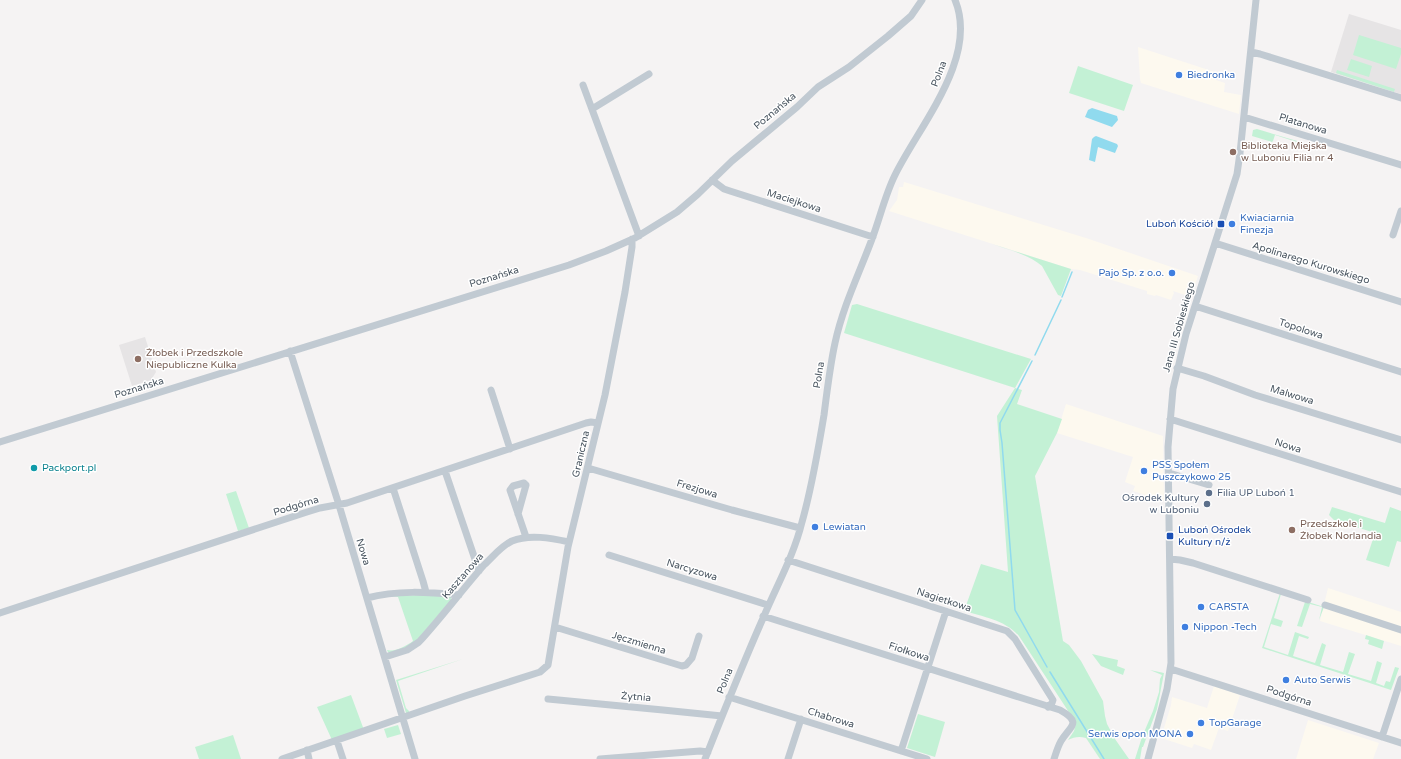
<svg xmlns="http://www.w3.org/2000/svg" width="1401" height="759" viewBox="0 0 1401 759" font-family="'Varela Round',sans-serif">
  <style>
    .commercial { fill: #fdf9ef }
    .education { fill: #e6e4e5 }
    .green { fill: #c3f1d5 }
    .water { fill: #90daee }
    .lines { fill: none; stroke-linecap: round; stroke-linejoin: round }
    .stream { stroke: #90daee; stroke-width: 1.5 }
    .minor { stroke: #c1cad2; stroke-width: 7 }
    .shop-dot { fill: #3f7fe0; stroke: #fff; stroke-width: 1.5 }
    .education-dot { fill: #8d6e63; stroke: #fff; stroke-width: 1.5 }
    .transit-dot { fill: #1a4fb4; stroke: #fff; stroke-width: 1.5 }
    .culture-dot { fill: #0f9aa8; stroke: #fff; stroke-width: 1.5 }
    .service-dot { fill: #5c6f8a; stroke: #fff; stroke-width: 1.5 }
    .labels { text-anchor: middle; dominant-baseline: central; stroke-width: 3; stroke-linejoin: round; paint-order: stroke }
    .street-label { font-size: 10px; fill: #4a5661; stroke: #fff }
    .shop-label { font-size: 10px; fill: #366cbe; stroke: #fff; text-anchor: start }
    .education-label { font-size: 10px; fill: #785e54; stroke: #fff; text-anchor: start }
    .transit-label { font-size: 10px; fill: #164399; stroke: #fff; text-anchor: end }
    .culture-label { font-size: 10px; fill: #0d838f; stroke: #fff; text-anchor: start }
    .service-label { font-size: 10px; fill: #4e5e75; stroke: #fff; text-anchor: start }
  </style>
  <rect width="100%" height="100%" fill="#f5f3f3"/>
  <!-- commercial -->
  <path class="commercial" d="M1138,47L1218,73L1216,80L1225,83L1224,92L1241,95L1239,114L1141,83L1140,79Z
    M904,182L1086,238L1198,276L1191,297L1173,291L1174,293L1171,300L1156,295L1155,296L1147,294V291L1080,270L1071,269L889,211L897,200L899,187H903Z
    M1066,404L1163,436L1164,501L1133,491L1135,486L1125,482L1133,457L1057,433Z
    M1328,588L1401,612V646L1320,621Z
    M1214,686L1240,695L1228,731L1219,728L1211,750L1194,744L1192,748L1161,738L1171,705L1172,697L1207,708Z
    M1308,720L1379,743L1373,759H1296Z"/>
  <!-- education -->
  <path class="education" d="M1349,14L1401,30V94L1331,72Z
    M145,337L156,372L151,380L132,386L119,345Z"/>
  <!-- green -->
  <path class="green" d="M1359,35L1401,48V54L1396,69L1353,55Z
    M1351,59L1372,66L1369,77L1347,70Z
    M1078,66L1133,85L1124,111L1069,93Z
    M1337,70L1395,89L1394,92L1336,73Z
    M1257,129L1297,141V142L1275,135L1273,141L1272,142L1252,136L1253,130Z
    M989,243L1071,269L1061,296L1058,295L1042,266C1028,254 1006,249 989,243Z
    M857,304L1031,359L1015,388L1022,390L1017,404L1062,419L1057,433L1035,476L1063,641L1069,645L1081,661L1103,701L1105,716L1107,724L1115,739L1129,759H1100L1086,738C1079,736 1074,737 1068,740L1074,731L1076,723L1019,636C1005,620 984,617 964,611L981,564L1008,572L997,416L1015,388L844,333L852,305Z
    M236,491L249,528L238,531L226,494Z
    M1332,507L1385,523L1390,507L1401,511V542L1397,541L1389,567L1366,560L1375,533L1334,520L1329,515Z
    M1280,593L1324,607L1319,620L1322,607L1310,604L1302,627L1297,626L1305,602L1281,594L1274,618L1283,621L1281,627L1271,624L1264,647L1288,655L1295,632L1309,637L1308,639L1299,636L1293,656L1315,663L1322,643L1326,645L1320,665L1343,672L1349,652L1355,654L1348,674L1371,681L1377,661L1382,663L1376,683L1384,686L1386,681L1390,682L1395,667L1399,668L1391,690L1262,648Z
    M422,595L451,597V600L417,640L407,647L389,653L388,652L387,650C396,652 406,646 413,641L398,597L389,596Z
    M1366,635L1384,641L1382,649L1368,644L1369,640L1365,639Z
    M1092,654L1118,660L1117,666L1125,669L1123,675L1101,666Z
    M463,659L398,681L406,708L409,711V713H406L396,680Z
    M1150,670L1164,673L1157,709L1143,747H1142L1140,759H1135L1142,737L1153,711L1159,692L1160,679L1162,675Z
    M351,695L364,730L332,740L317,707Z
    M918,714L945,722L935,757L907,748Z
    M398,725L401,734L387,738L384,729Z
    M233,735L241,759H199L195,747Z"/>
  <!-- water -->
  <path class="water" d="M1092,108L1117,116L1118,120L1112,127L1085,117L1088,110Z
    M1096,136L1117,144L1118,146L1115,153L1098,147L1095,162L1089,160L1092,139L1094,137Z"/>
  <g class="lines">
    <!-- stream -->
    <path class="stream" d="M1062,297L1072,272
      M1035,355L1061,300
      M1032,361L1000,423V430L1002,443L1015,610L1047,667
      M1050,672L1104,759"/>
    <!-- minor -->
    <path class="minor" d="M1251,52L1260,54L1401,98
      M583,85L639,236
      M592,109L649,74
      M1244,117L1401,165
      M712,180L724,189L730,191L873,237
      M1393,235L1401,211
      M1215,243L1401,302
      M1195,306L1401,372
      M290,351L339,505L415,759
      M1177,368L1204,376L1255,395L1401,440
      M491,390L510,449
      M1170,419L1401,492
      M0,442L569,265L606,251L635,238L677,212L698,194L732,161L797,107L818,87L849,67L888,36L911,16L922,0
      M588,468L732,510L800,528
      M445,471L479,571
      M1169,473L1209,485
      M393,488L423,581L426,592
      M518,514L526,485L524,483L513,486L510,490L526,537
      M609,555L768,605
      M1170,559L1180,560L1193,563L1308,600
      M788,560L1007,631L1015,639L1053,700L1052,703L1048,707
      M367,598C397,590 428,592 459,595
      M1325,605L1401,630
      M0,613L307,512L320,508L347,503L586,423L591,422L598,423
      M763,616L1060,710C1083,723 1070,726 1061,741C1058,746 1056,753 1054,759
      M555,627L682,666L686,665L692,658L699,636
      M385,657L407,650L419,642C441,618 462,590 484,565C493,557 501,546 512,541C529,534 551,538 569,542
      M1171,669L1401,743
      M729,697L927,759
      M548,699L663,710L722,716
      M1382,737L1401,679
      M337,741L343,759
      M307,750L309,759
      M901,751L946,611
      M282,759L465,696L540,672L548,665L568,547L605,395L625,292L632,247V239
      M600,759L700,751L708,752
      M705,759C724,711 743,663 764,616C777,585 794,555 802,522C812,487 818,451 824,415C827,391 830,366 835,343C843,306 859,274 872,239C880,218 885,195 895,175C919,126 979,58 955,0
      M788,759L801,719
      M1148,759L1167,689L1171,663L1168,447L1173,389L1186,334L1237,174L1240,153L1256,0"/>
  </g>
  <!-- markers -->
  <g class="shop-dot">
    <circle cx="1179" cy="75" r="4"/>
    <circle cx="1232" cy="224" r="4"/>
    <circle cx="1172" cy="273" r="4"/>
    <circle cx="1144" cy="471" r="4"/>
    <circle cx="815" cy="527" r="4"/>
    <circle cx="1201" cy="607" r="4"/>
    <circle cx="1185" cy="627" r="4"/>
    <circle cx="1286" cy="680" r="4"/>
    <circle cx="1201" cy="723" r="4"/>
    <circle cx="1190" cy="734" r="4"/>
  </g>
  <g class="education-dot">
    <circle cx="1233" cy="152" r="4"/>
    <circle cx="138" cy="359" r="4"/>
    <circle cx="1292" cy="530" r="4"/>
  </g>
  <g class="transit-dot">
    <rect x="1217" y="220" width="8" height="8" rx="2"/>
    <rect x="1166" y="532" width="8" height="8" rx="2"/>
  </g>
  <circle class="culture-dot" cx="34" cy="468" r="4"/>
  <g class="service-dot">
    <circle cx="1209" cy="493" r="4"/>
    <circle cx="1207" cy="504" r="4"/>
  </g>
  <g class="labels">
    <!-- street labels -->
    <g class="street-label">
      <text transform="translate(939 74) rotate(-69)">Polna</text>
      <text transform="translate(775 111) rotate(-40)">Poznańska</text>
      <text transform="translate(1303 124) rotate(17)">Platanowa</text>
      <text transform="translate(794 201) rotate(18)">Maciejkowa</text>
      <text transform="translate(1311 263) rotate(17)">Apolinarego Kurowskiego</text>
      <text transform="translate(494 277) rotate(-17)">Poznańska</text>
      <text transform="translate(1179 327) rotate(-74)">Jana III Sobieskiego</text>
      <text transform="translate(1301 329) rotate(18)">Topolowa</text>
      <text transform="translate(819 375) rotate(-81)">Polna</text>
      <text transform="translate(139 388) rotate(-17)">Poznańska</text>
      <text transform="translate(1292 395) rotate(17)">Malwowa</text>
      <text transform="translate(1288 446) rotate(18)">Nowa</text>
      <text transform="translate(581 454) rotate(-77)">Graniczna</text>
      <text transform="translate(697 489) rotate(17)">Frezjowa</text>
      <text transform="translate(296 506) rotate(-17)">Podgórna</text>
      <text transform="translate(363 552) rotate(73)">Nowa</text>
      <text transform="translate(692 570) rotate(17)">Narcyzowa</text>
      <text transform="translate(463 576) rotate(-49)">Kasztanowa</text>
      <text transform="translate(944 600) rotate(18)">Nagietkowa</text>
      <text transform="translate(639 643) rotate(17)">Jęczmienna</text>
      <text transform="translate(909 652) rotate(18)">Fiołkowa</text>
      <text transform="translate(725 681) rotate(-68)">Polna</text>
      <text transform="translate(1289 696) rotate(18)">Podgórna</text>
      <text transform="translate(636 697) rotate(4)">Żytnia</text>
      <text transform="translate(831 718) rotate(17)">Chabrowa</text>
    </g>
    <!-- shop labels -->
    <g class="shop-label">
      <text x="1187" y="75">Biedronka</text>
      <text x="1240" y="218">Kwiaciarnia<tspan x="1240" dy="12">Finezja</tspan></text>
      <text x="1164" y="273" text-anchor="end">Pajo Sp. z o.o.</text>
      <text x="1152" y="465">PSS Społem<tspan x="1152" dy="12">Puszczykowo 25</tspan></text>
      <text x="823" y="527">Lewiatan</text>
      <text x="1209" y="607">CARSTA</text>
      <text x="1193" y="627">Nippon -Tech</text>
      <text x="1294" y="680">Auto Serwis</text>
      <text x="1209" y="723">TopGarage</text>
      <text x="1182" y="734" text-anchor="end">Serwis opon MONA</text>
    </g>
    <!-- education labels -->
    <g class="education-label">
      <text x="1241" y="146">Biblioteka Miejska<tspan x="1241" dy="12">w Luboniu Filia nr 4</tspan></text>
      <text x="146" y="353">Żłobek i Przedszkole<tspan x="146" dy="12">Niepubliczne Kulka</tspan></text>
      <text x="1300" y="524">Przedszkole i<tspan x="1300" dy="12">Żłobek Norlandia</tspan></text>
    </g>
    <!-- transit labels -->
    <g class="transit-label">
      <text x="1213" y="224">Luboń Kościół</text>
      <text x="1178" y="530" text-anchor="start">Luboń Ośrodek<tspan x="1178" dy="12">Kultury n/ż</tspan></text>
    </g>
    <!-- culture labels -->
    <g class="culture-label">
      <text x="42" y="468">Packport.pl</text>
    </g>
    <!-- service labels -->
    <g class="service-label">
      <text x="1217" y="493">Filia UP Luboń 1</text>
      <text x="1199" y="498" text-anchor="end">Ośrodek Kultury<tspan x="1199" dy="12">w Luboniu</tspan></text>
    </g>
  </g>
</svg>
